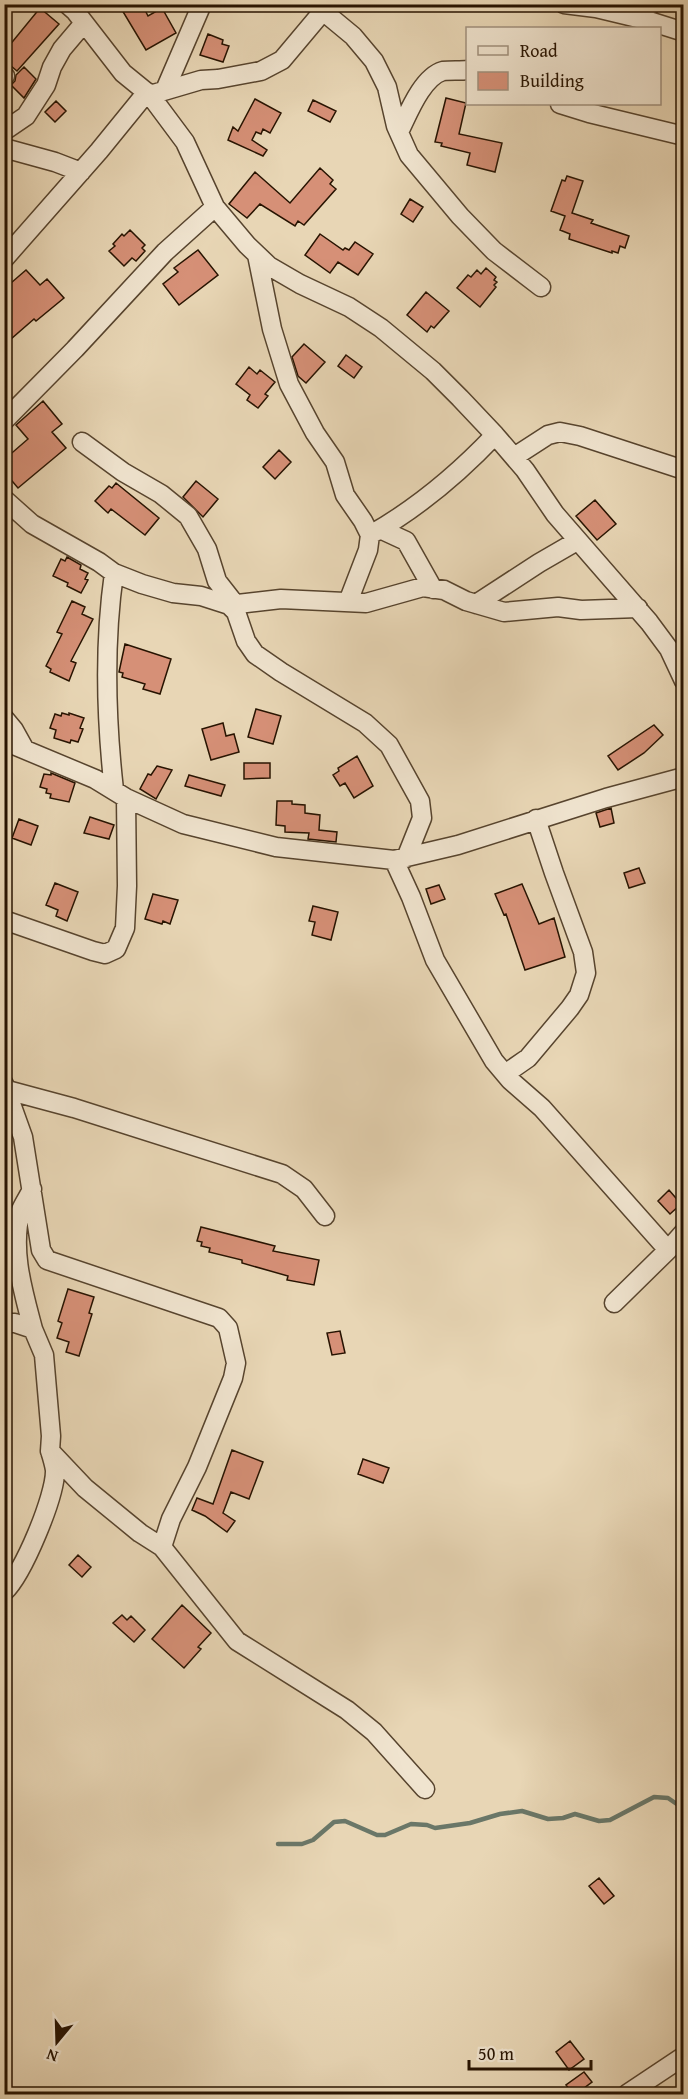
<svg xmlns="http://www.w3.org/2000/svg" width="688" height="2099" viewBox="0 0 688 2099" font-family="'Gentium Book Plus',serif">
  <style>
    .lines { fill: none; stroke-linecap: round; stroke-linejoin: round }
    .stream { stroke: #6a7768; stroke-width: 4.5 }
    .building { fill: #d69077; stroke: #271301; stroke-width: 1.5 }
    .minor-casing { stroke: #57442e; stroke-width: 21 }
    .minor { stroke: #f0e4cf; stroke-width: 18 }
  </style>
  <rect width="100%" height="100%" fill="#e8d6b5"/>
  <filter id="stains"><feTurbulence type="fractalNoise" baseFrequency=".00333" numOctaves="4"/><feColorMatrix values="0 0 0 0 .2 0 0 0 0 .09 0 0 0 0 .02 0 0 0 .5 -.17"/></filter>
  <radialGradient id="worn" r=".72"><stop offset=".6" stop-color="#630" stop-opacity="0"/><stop offset="1" stop-color="#630" stop-opacity=".3"/></radialGradient>
  <g class="lines">
    <!-- stream -->
    <path class="stream" d="M278,1844H302L313,1840L334,1822L345,1821L377,1835H385L411,1824L427,1825L435,1828L470,1823L500,1814L522,1811L548,1819L563,1818L575,1814L599,1821L610,1820L654,1797L668,1798L684,1809"/>
  </g>
  <!-- building -->
  <path class="building" d="M133,4H142L148,16L162,8L176,33L146,50L122,10Z
    M40,8L59,24L17,71L4,60V52Z
    M208,34L223,40L222,44L229,46L223,62L200,55Z
    M24,67L36,79L24,98L11,85L15,81L16,75Z
    M446,98L466,103L459,134L502,143L495,172L467,165L470,153L441,146L442,143L435,142Z
    M255,99L281,113L270,133L263,129L261,134L256,132L252,140L267,150L263,156L228,140L233,127L238,131Z
    M313,100L336,111L330,122L308,111Z
    M56,101L66,111L55,122L45,112Z
    M320,168L333,180L330,184L336,189L304,225L298,221L295,226L260,204L247,218L229,204L255,172L290,203Z
    M567,176L583,181L572,213L593,220L591,223L629,236L625,248L620,246L618,253L612,251V253L569,239L570,234L560,230L565,216L551,211L562,180L565,181Z
    M410,199L423,207L413,222L401,214Z
    M130,230L145,245L142,248L145,251L136,261L132,258L124,266L109,251L115,246L113,244L122,234L124,236Z
    M320,234L343,250L345,248L349,250L355,242L373,254L358,275L338,262L330,273L305,255Z
    M198,250L218,275L179,305L163,284L178,272L174,268Z
    M486,268L496,277L494,280L497,282L494,285L496,287L480,307L457,288L468,275L471,277L477,270L481,274Z
    M26,270L40,285L47,279L64,298L36,321L34,319L4,345V289Z
    M426,292L449,311L434,328L431,326L427,332L407,315Z
    M304,344L325,362L306,383L298,376L292,357Z
    M346,355L362,367L354,378L338,366Z
    M249,367L257,374L260,370L275,382L265,394L268,396L258,408L247,400L250,395L236,384Z
    M43,401L62,424L52,432L66,448L18,488L7,475L11,471L5,465L9,462L6,458L28,439L16,425Z
    M279,450L291,462L275,479L263,467Z
    M196,481L218,499L203,517L183,497Z
    M116,483L159,518L145,535L111,509L108,513L95,501L109,486L112,488Z
    M595,500L616,524L597,540L576,516Z
    M67,557L81,565L80,569L88,573L85,579L88,580L81,593L67,586L68,583L53,576L61,559L65,561Z
    M72,601L85,607L82,614L93,619L71,661L76,663L69,681L50,672L51,669L46,666L62,634L57,632Z
    M125,644L171,659L160,694L143,689L145,684L122,677L123,673L119,672Z
    M256,709L281,716L273,744L248,737Z
    M62,713L69,715V713L84,718L80,728L83,729L78,742L71,740L70,743L54,738L56,730L50,728L55,714L61,716Z
    M223,723L226,736L234,734L239,752L211,760L202,729Z
    M654,725L663,735L644,753L618,770L608,756Z
    M357,756L373,786L354,798L345,783L340,786L333,775L339,771L338,768Z
    M244,763H270V778L244,779Z
    M157,766L172,770L156,799L140,789L148,774L151,775Z
    M51,773L75,783L69,802L50,798L51,794L46,793L47,789L40,787L44,774L51,775Z
    M189,775L225,785L221,796L185,786Z
    M277,801H292V804L305,805V813L320,815L319,830L337,832L336,842L308,839L309,833L285,832V826L276,825Z
    M611,808L614,823L600,827L596,813Z
    M90,817L114,825L109,839L84,833Z
    M19,819L38,826L31,845L12,838Z
    M639,868L645,883L629,888L624,873Z
    M55,883L78,892L67,921L56,916L58,910L46,905Z
    M522,884L539,924L554,918L565,957L525,970L506,914L504,915L495,894Z
    M439,885L445,899L431,904L426,889Z
    M153,894L178,900L170,924L163,921L162,924L145,919Z
    M313,906L338,912L331,940L312,935L315,922L309,921Z
    M669,1190L681,1204L670,1214L658,1201Z
    M201,1227L275,1246L273,1251L319,1260L314,1285L287,1280L288,1276L242,1263V1260L209,1252L210,1248L201,1246L202,1242L197,1241Z
    M68,1289L94,1297L89,1313L92,1314L79,1356L66,1352L69,1342L57,1338L62,1323L58,1321Z
    M340,1331L345,1353L332,1355L327,1333Z
    M232,1450L263,1462L249,1499L231,1492L223,1513L235,1521L227,1532L205,1516L192,1510L197,1498L213,1504Z
    M363,1459L389,1468L383,1483L358,1474Z
    M78,1555L91,1567L82,1577L69,1565Z
    M182,1605L211,1633L198,1647L201,1649L184,1668L152,1639Z
    M122,1615L127,1620L131,1616L145,1630L134,1642L113,1623Z
    M599,1878L614,1896L604,1904L589,1886Z
    M570,2041L584,2059L569,2070L556,2052Z
    M584,2072L592,2082L576,2094H573L566,2085Z"/>
  <g class="lines">
    <!-- minor casing -->
    <g class="minor-casing">
      <path id="minor" d="M67,4L75,11L123,73L150,95L185,142L215,207L247,245L269,266L300,284L349,307L381,328L433,371L460,398L495,435L525,470L555,514L649,622L669,649L684,681
        M564,4L596,8L646,20L684,32
        M644,5L652,4
        M324,12L353,36L374,61L387,87L396,126L409,155L460,216L494,251L541,287
        M4,76H5
        M165,90L202,4
        M150,95L201,80L218,79L261,71L282,60L329,4
        M560,104L589,113L684,136
        M4,131L26,116L46,85L52,67L62,49L84,23
        M399,132C408,114 422,77 443,71C451,70 460,71 468,70
        M4,148L55,162L81,172
        M257,255L272,329L289,384L315,433L335,462L345,495L363,521L370,535L368,550L348,602
        M4,259L99,151L147,92
        M4,421L75,349L165,252L215,207
        M82,442L123,472L161,494L188,516L207,549L217,581L235,604
        M514,457L548,435L560,432L580,436L684,470
        M4,499L32,524L99,562L114,573L142,584L173,593L201,596L229,605L236,612L246,641L255,654L281,672L365,723L389,745L420,801L422,818L406,858
        M380,529L406,541L433,589
        M370,535C416,509 459,473 495,435
        M114,573C104,643 106,719 114,790
        M476,604L539,563L577,541
        M229,605L281,599L366,603L423,587L444,590L466,601L504,612L558,607L581,610L638,608
        M4,718L14,730L24,748
        M4,741L95,779L126,798L183,824L276,847L394,860L458,845L606,798L684,777
        M394,860L411,897L435,960L494,1061L510,1080L542,1108L668,1250
        M4,920L93,951L105,954L116,949L125,928L127,886L126,798
        M505,1074L528,1058L570,1008L579,995L586,973L583,952L554,873L536,819
        M4,1084L23,1137L41,1250L47,1260L219,1318L228,1328L236,1363L233,1378L197,1467L171,1519L162,1547
        M7,1090L74,1108L282,1174L304,1189L325,1216
        M32,1189C29,1196 24,1203 21,1210C10,1249 23,1291 33,1329
        M614,1303L668,1250L684,1232
        M4,1323H15L33,1329L44,1355L51,1436L50,1451L85,1488L140,1533L162,1547L237,1641L347,1710L374,1732L425,1789
        M4,1592C23,1574 56,1495 55,1470C54,1464 52,1457 50,1451
        M627,2094L684,2056"/>
    </g>
    <!-- minor -->
    <use href="#minor" class="minor"/>
  </g>
  <!-- margin -->
  <rect width="688" height="2099" fill="none" stroke="#e8d6b5" stroke-width="24"/>
  <rect x="6" y="6" width="676" height="2087" fill="none" stroke="#271301" stroke-width="3"/>
  <rect x="12" y="12" width="664" height="2075" fill="none" stroke="#271301" stroke-width="1.5"/>
  <!-- legend -->
  <rect x="466" y="27" width="195" height="78" fill="#f0e4cf" stroke="#a0907d" stroke-width="1.5"/>
  <rect x="478" y="46" width="30" height="9" fill="#f0e4cf" stroke="#a0907d" stroke-width="1.5"/>
  <text x="520" y="57" font-size="18" fill="#271301">Road</text>
  <rect x="478" y="72" width="30" height="18" fill="#d69077" stroke="#a0907d" stroke-width="1.5"/>
  <text x="520" y="87" font-size="18" fill="#271301">Building</text>
  <!-- north arrow -->
  <g transform="translate(57 2042) rotate(199)" stroke="#f0e4cf" stroke-width="4.5" paint-order="stroke">
  <path d="M0-4.5L10 22L0 15L-10 22Z" fill="#271301"/>
  <text y="-9" font-size="16" font-weight="bold" text-anchor="middle" fill="#271301">N</text>
  </g>
  <!-- scale -->
  <path d="M469 2060v9h122v-9" fill="none" stroke="#271301" stroke-width="3"/>
  <text x="478" y="2060" font-size="18" fill="#271301" stroke="#f0e4cf" stroke-width="4.5" paint-order="stroke">50 m</text>
  <rect width="100%" height="100%" filter="url(#stains)"/>
  <rect width="100%" height="100%" fill="url(#worn)"/>
</svg>
